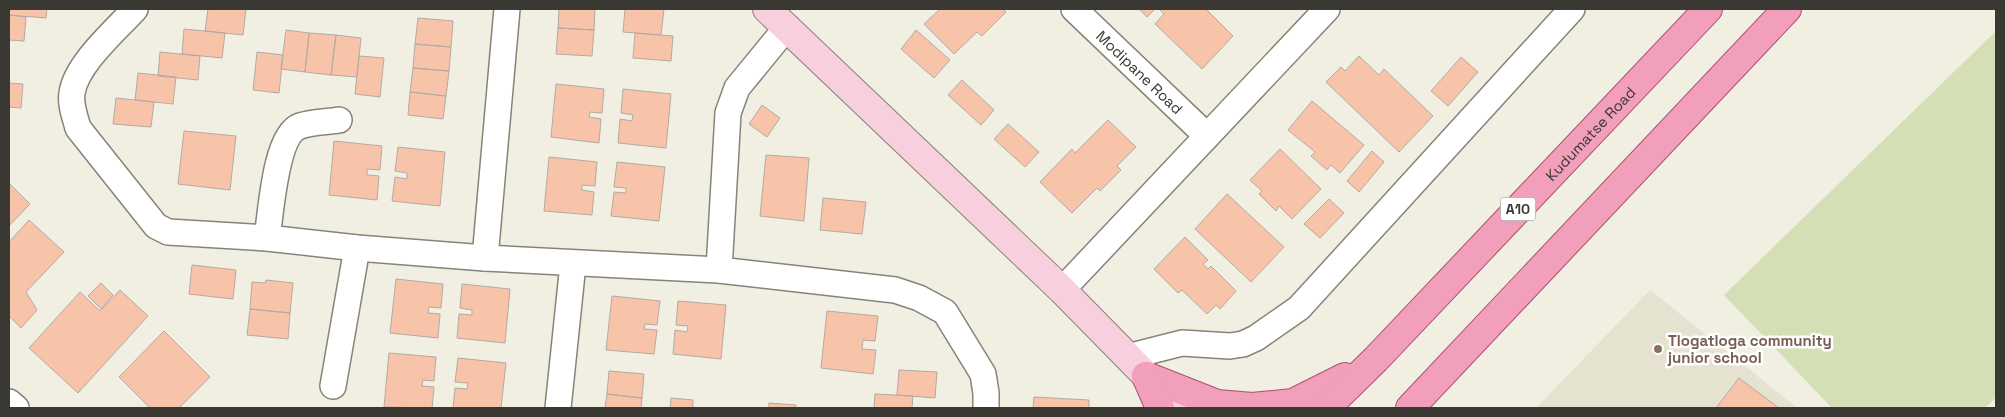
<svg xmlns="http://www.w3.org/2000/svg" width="2005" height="417" viewBox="0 0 2005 417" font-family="'Space Grotesk',sans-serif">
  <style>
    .built { fill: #e5e2cf }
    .green { fill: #d4dfb6 }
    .building { fill: #f8c4a9; stroke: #b5a9a4 }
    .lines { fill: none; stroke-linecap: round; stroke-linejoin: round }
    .street-casing { stroke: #868479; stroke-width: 28 }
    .secondary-casing { stroke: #868479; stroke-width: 30 }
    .primary-casing { stroke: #ab516d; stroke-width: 30 }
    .street { stroke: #fff; stroke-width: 25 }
    .secondary { stroke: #f8cfdc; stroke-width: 28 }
    .primary { stroke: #f19fba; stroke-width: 28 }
    .education-dot { fill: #8d6e63; stroke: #fff; stroke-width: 2 }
    .labels { text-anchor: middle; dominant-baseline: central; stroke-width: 5; stroke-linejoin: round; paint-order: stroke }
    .shield { fill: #fff; stroke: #747470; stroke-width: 1 }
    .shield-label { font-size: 14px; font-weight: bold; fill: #393833 }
    .street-label { font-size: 15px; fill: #393833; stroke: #fff }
    .education-label { font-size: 15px; font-weight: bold; fill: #785e54; stroke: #fff; text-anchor: start }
  </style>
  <rect width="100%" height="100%" fill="#f1eee2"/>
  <!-- built -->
  <path class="built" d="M1650,290L1797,408H1536Z"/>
  <!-- green -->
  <path class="green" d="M1996,31V397L1985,408H1832L1724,295Z"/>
  <!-- building -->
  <path class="building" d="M9,9H47L46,18L9,15Z
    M208,9H246L243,35L205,31Z
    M559,9H595L594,30L558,28Z
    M625,9H664L661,35L623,32Z
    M940,9H1002L1006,12L982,36L977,32L954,54L924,24Z
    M1139,9H1155L1147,17Z
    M1159,9H1206L1233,36L1202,69L1155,24L1164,14Z
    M9,15L26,17L24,41L9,40Z
    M418,18L453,21L451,47L415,44Z
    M558,28L594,30L592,56L556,54Z
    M184,29L225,33L222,58L182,54Z
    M286,30L309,33L305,72L281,69Z
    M916,30L950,60L934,78L901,49Z
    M309,33L336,35L331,75L305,72Z
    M635,33L673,36L671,61L633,58Z
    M336,35L361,38L357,77L331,75Z
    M415,44L451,47L449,71L413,68Z
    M160,52L200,56L198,80L158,76Z
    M257,52L283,55L279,93L253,90Z
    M359,56L384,58L380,97L355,94Z
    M1359,56L1379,75L1384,69L1433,116L1399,152L1326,82L1341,67L1345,71Z
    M1461,57L1478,72L1448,106L1431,91Z
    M413,68L449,71L446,96L410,92Z
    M138,73L176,77L173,104L135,100Z
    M962,80L994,110L981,125L948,95Z
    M9,83L23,84L21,108L9,107Z
    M556,84L604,89L602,113L590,112L589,117L601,119L599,143L551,137Z
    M623,89L671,94L666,148L618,143L620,119L632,121L633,115L621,113Z
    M410,92L446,96L443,119L408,115Z
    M116,98L154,102L151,127L113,124Z
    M1312,101L1364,145L1340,173L1331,165L1327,170L1311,156L1315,152L1288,130Z
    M762,105L780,118L767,137L749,124Z
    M1108,120L1136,147L1117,166L1121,170L1100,191L1097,188L1072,213L1040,182L1072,149L1075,153Z
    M1008,124L1039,152L1025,167L994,139Z
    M184,131L236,136L230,190L178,184Z
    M334,141L382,146L380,170L367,169V175L379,176L377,200L329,195Z
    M398,147L445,152L440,206L392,201L395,177L407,179V173L395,171Z
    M1280,149L1321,189L1292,219L1279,206L1276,211L1259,194L1262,191L1250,180Z
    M1372,151L1384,162L1359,192L1347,181Z
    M766,155L809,158L804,221L760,216Z
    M549,157L597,162L595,186L582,185V190L594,192L592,215L544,211Z
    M617,162L665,167L659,221L611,216L614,192L626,193V188L614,187Z
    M9,183L30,204L9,226Z
    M1227,194L1284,247L1251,282L1195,229Z
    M823,198L866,202L862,234L820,230Z
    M1329,199L1344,213L1320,238L1304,224Z
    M29,220L64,252L26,292L37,310L21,328L9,316V242Z
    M1185,237L1208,260L1203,264L1208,269L1211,266L1236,291L1220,309L1216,305L1207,314L1182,290L1178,293L1154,269Z
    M192,265L236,270L233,299L189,294Z
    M396,279L443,284L441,308L429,307L428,313L440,314L438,338L390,333Z
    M266,280L293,283L290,313L250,309L252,282L265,283Z
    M101,283L113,295L101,309L88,296Z
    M462,284L510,289L505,343L457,338L459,314L472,315V310L460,308Z
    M120,290L148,316L78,393L29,348L80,292L100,311Z
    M612,296L660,301L657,325L645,324L644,329L657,330L654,354L606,350Z
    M678,301L726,305L721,359L673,354L675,330L687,332L688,326L676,325Z
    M250,309L290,313L288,339L247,335Z
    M827,311L878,316L875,341L863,340L862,349L876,350L873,374L821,368Z
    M164,331L210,377L179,408H150L119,377Z
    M389,353L436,357L434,381L423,380L422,386L434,387L432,408L384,407Z
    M458,358L506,363L501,408H453L455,388L467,389L468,383L455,382Z
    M899,370L937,372L935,398L897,395Z
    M609,371L644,374L642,398L607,394Z
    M1739,378L1779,408H1716Z
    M607,394L642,398L641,408H605Z
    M875,394L913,396L912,408H874Z
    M1034,397L1089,400V408H1033Z
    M671,398L693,400V408H670Z
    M769,403L796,405V408H769Z"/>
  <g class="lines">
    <!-- street casing -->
    <g class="street-casing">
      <g id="street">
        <path d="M135,9C116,30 76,64 72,93C70,104 75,117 78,128L156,226L168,232L267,238L357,248L485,258L719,270L895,290L919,298L945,312L983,374L986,393V408"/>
        <path id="s1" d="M1074,9L1207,136"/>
        <path d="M267,238C271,213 275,135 300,126C311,122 327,122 339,120"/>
        <path d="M485,258L507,9"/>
        <path d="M719,270L728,113L737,88L787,27"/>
        <path d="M1062,290L1327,9"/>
        <path d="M1127,357L1182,343L1230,346L1243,344L1256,338L1299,308L1572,9"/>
        <path d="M333,386L357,248"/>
        <path d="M9,402L16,408"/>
        <path d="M558,408L573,264"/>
      </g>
    </g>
    <!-- secondary casing -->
    <g class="secondary-casing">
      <path id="secondary" d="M767,9L1062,290L1178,408"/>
    </g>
    <!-- primary casing -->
    <g class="primary-casing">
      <g id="primary">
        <path d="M1146,376L1217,404L1252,407L1293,403L1345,377"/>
        <path d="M1146,376L1160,408"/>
        <path id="s2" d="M1326,408L1376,359L1708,9"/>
        <path d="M1410,408L1787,9"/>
      </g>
    </g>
    <!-- street -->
    <use href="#street" class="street"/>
    <!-- secondary -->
    <use href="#secondary" class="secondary"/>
    <!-- primary -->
    <use href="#primary" class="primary"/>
  </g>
  <!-- markers -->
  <circle class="education-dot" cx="1658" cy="349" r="5"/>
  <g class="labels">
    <!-- shield labels -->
    <rect class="shield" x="1500.5" y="197.5" width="35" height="23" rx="4"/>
    <g class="shield-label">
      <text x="1518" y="209">A10</text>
    </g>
    <!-- street labels -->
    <g class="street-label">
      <text stroke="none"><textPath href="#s1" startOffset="91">Modipane Road</textPath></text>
      <text stroke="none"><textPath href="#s2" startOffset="381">Kudumatse Road</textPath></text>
    </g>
    <!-- education labels -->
    <g class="education-label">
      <text x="1668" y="340">Tlogatloga community<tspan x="1668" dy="17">junior school</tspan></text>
    </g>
  </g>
  <!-- border -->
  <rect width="2005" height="417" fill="none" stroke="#393833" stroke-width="20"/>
</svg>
